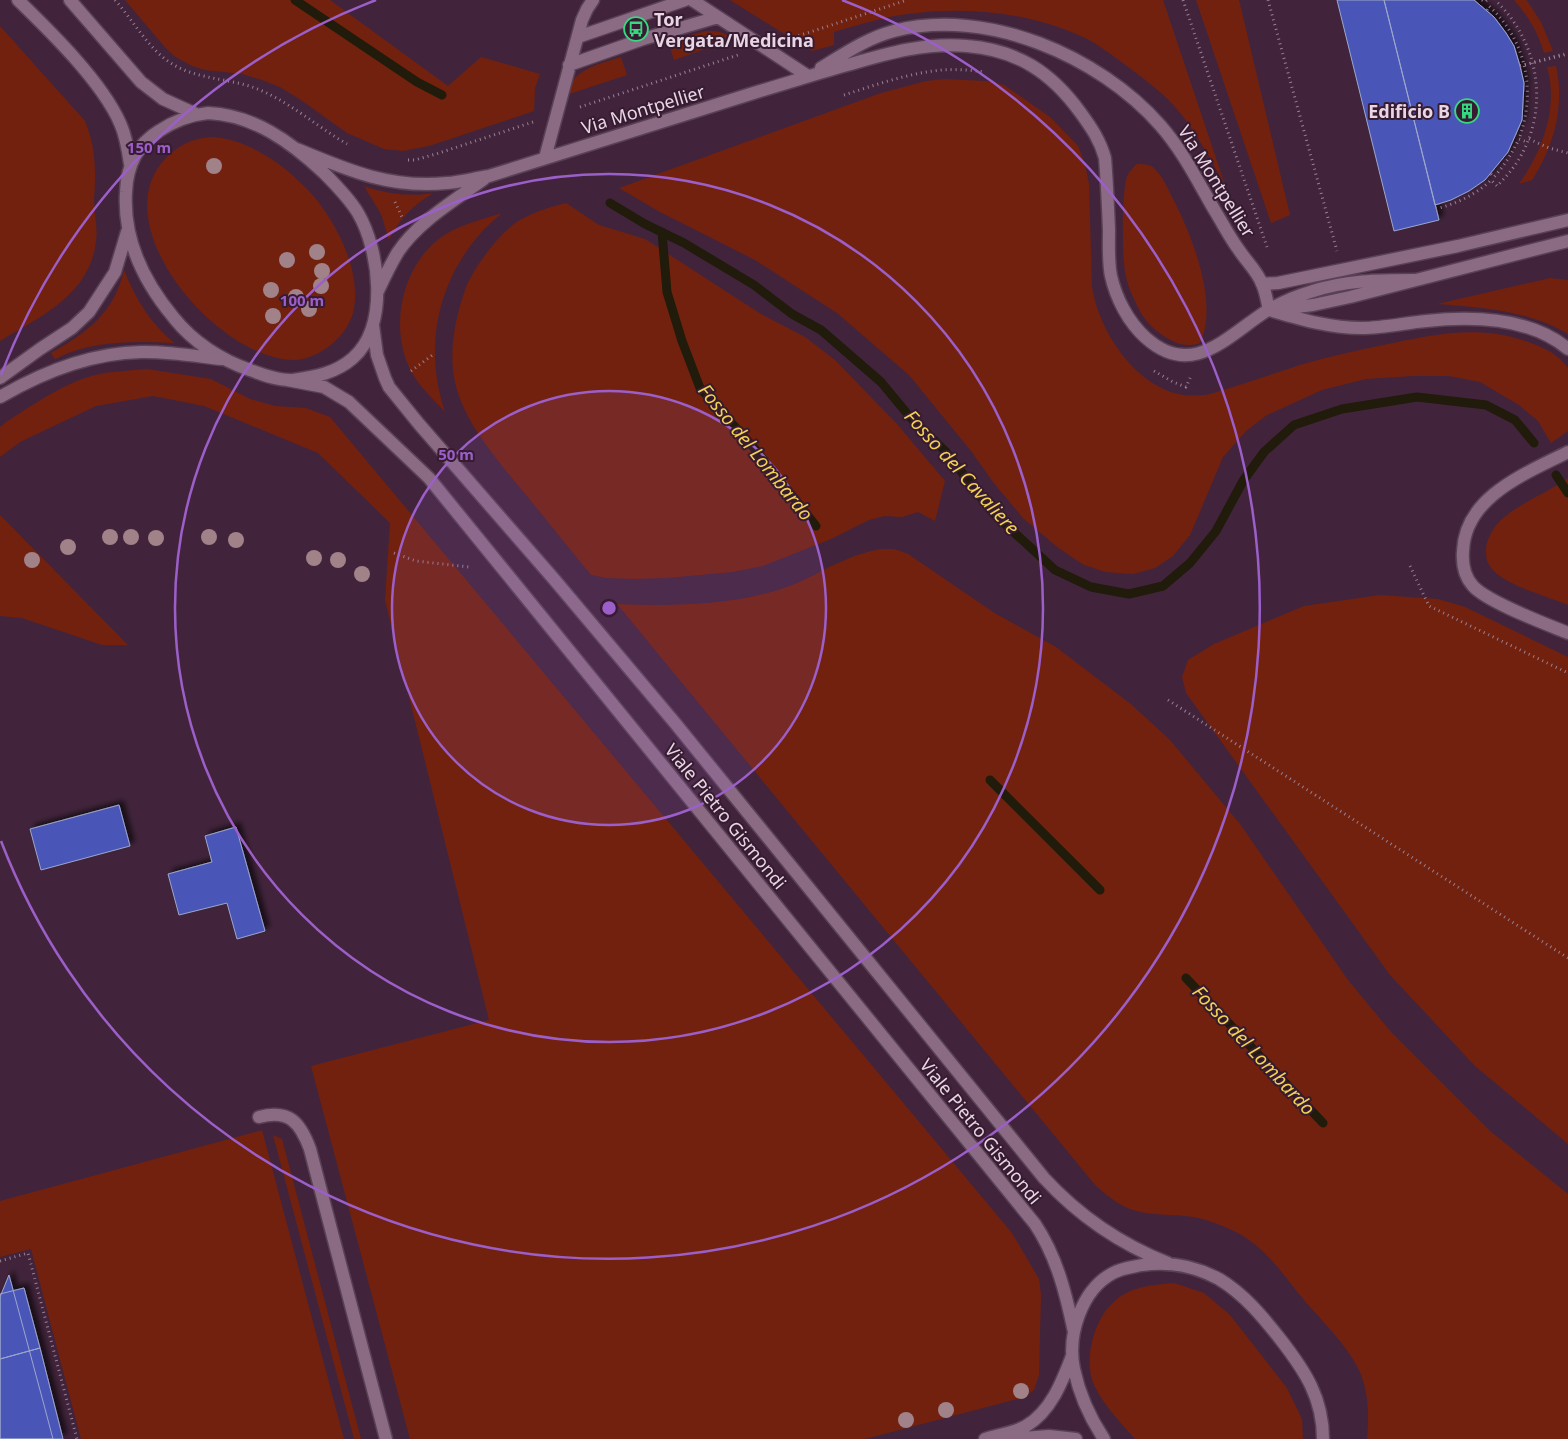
<svg xmlns="http://www.w3.org/2000/svg" width="1568" height="1439" viewBox="0 0 1568 1439" font-family="'Noto Sans',sans-serif">
  <style>
    .green { fill: #72210f }
    .lines { fill: none; stroke-linecap: round; stroke-linejoin: round }
    .stream { stroke: #201b0a; stroke-width: 9 }
    .building { fill: #4a56b7; stroke: #9ca6cc; filter: url(#shadow) }
    .minor-casing { stroke: #594154; stroke-width: 15 }
    .path { stroke: #998194; stroke-width: 3; stroke-dasharray: 1 4; stroke-linecap: butt }
    .minor { stroke: #8b6a84; stroke-width: 12 }
    .path-bridge { stroke: #998194; stroke-width: 3; stroke-dasharray: 1 4; stroke-linecap: butt }
    .tree { fill: #a08288 }
    .ring { fill: none; stroke: #9c5fca; stroke-width: 2.5 }
    .labels { text-anchor: middle; dominant-baseline: central; stroke-width: 4; stroke-linejoin: round; paint-order: stroke }
    .poi-label { font-size: 18px; font-weight: bold; fill: #e9d6e4; stroke: #361b31; text-anchor: start }
    .street-label { font-size: 18px; fill: #e9d6e4; stroke: #361b31 }
    .water-label { font-size: 19px; font-style: italic; fill: #f2d153; stroke: #361b31 }
    .centre { fill: #9c5fca; stroke: #361b31; stroke-width: 2.5 }
    .ring-label { font-size: 15px; text-anchor: middle; font-weight: bold; fill: #9c5fca; stroke: #361b31; stroke-width: 4; stroke-linejoin: round; paint-order: stroke }
  </style>
  <defs>
    <filter id="shadow"><feDropShadow dx="4.5" dy="-4.5" stdDeviation="2.5" flood-color="#0009"/></filter>
  </defs>
  <rect width="100%" height="100%" fill="#41243b"/>
  <!-- green -->
  <path class="green" d="M125,0H330L448,86L481,57L540,74L535,88L534,111L429,146L403,151L384,149L347,133L301,100L280,87L262,80L242,74L205,70L192,66L174,56L163,45Z
    M730,0H1163L1225,185C1210,159 1196,131 1176,108C1162,92 1144,79 1127,66C1113,56 1098,44 1083,37C1029,12 966,6 908,14C883,17 858,25 834,32V45L812,51Z
    M1196,0H1239L1290,215L1271,223Z
    M1514,0H1526L1528,2L1541,22L1553,51L1544,53C1538,32 1528,16 1514,0Z
    M0,26L85,121C96,148 96,171 94,200C94,214 98,227 96,241C90,295 41,316 0,341Z
    M706,31C716,31 726,31 731,40L674,60L668,41Z
    M621,57L627,75L569,94C568,70 603,63 621,57Z
    M1556,66C1565,106 1554,146 1532,180L1519,184C1542,151 1559,108 1547,67Z
    M944,79L986,81L1004,85L1050,117L1078,146L1085,164L1089,184L1092,287C1099,331 1135,387 1183,395C1190,396 1198,395 1206,395C1238,386 1269,375 1300,365C1331,356 1362,349 1393,343C1441,333 1483,325 1531,343C1545,348 1559,355 1568,368V431L1551,443L1538,421L1519,405L1480,382L1449,376H1413L1366,379L1322,390L1267,415L1246,431L1223,457L1190,535L1173,556L1155,568L1133,574L1105,572L1082,564L1056,546L1023,518L993,482L971,451L909,375L837,313L755,260L660,212L619,188L881,93L926,81Z
    M213,137C249,140 282,163 307,189C334,217 361,268 354,308C352,322 343,334 333,343C323,352 309,359 296,360C219,362 101,224 166,158C180,144 193,138 213,137Z
    M1137,164C1144,164 1150,164 1155,169C1163,177 1168,189 1173,199C1192,235 1219,304 1200,343C1188,347 1178,345 1167,338C1153,330 1141,317 1135,301C1130,292 1127,282 1125,272C1122,251 1122,200 1126,180C1128,172 1132,169 1137,164Z
    M364,186C386,194 412,197 434,193C415,203 398,220 389,240L381,214Z
    M566,203L599,225L645,239L761,314L805,337L835,360L897,424L945,481L935,521L918,512L902,517L885,516L869,520L831,539L763,566L733,572L667,578L634,579L606,578L591,575C569,548 548,522 526,495C499,462 461,420 454,377C449,346 456,316 466,287C474,267 501,231 520,220C534,212 550,207 566,203Z
    M502,213C495,220 486,226 480,234C436,284 424,350 445,412C433,399 419,386 411,371C389,329 401,268 439,239C456,225 482,220 502,213Z
    M124,270C135,298 151,324 174,343C133,341 93,340 55,359L51,353C88,332 114,313 124,270Z
    M1550,278L1568,280V334C1530,311 1481,307 1437,304Z
    M147,369L211,379L250,399L275,406L306,408L330,417L1012,1233L1039,1279L1041,1295L1039,1375L1034,1390L1026,1396L1017,1399L865,1439H410L311,1066L489,1020L385,600L390,523L318,453L204,406L153,396L96,406L20,442L0,457V427L6,422C31,406 57,388 85,378C104,371 127,371 147,369Z
    M1568,478V605C1549,597 1500,584 1490,566C1486,561 1486,554 1486,548C1487,540 1492,530 1497,524C1516,504 1546,494 1568,478Z
    M0,515L128,645H102L22,618L0,616Z
    M880,549H894L908,554L996,614L1056,647L1132,705L1170,740L1240,824L1348,980L1391,1032L1490,1131L1568,1194V1439H1367C1369,1415 1369,1390 1358,1368C1345,1343 1322,1321 1304,1300C1288,1281 1273,1258 1253,1243C1241,1233 1224,1226 1209,1221C1184,1212 1156,1218 1130,1209C1117,1204 1107,1195 1096,1186L617,604C673,606 730,606 784,588C805,581 823,569 843,561C855,555 867,552 880,549Z
    M1380,595L1438,599L1465,607L1568,657V1144L1475,1066L1390,975L1186,693L1182,677L1188,660L1214,644L1304,606Z
    M262,1130L344,1439H81L31,1249L0,1257V1201Z
    M273,1135L282,1139L361,1439H354Z
    M1174,1283L1204,1293L1230,1315L1287,1388L1302,1419L1303,1439H1135C1121,1423 1105,1407 1095,1387C1082,1362 1094,1317 1116,1300C1132,1286 1154,1285 1174,1283Z"/>
  <g class="lines">
    <!-- stream -->
    <path class="stream" d="M295,0L417,82L442,95
      M610,203L645,224L684,243L754,285L792,314L821,330L881,382L910,417L946,452L994,514L1055,570L1091,587L1129,594L1163,586L1190,563L1216,531L1243,481L1264,452L1294,425L1342,409L1417,397L1486,405L1515,420L1534,443
      M662,232L667,292L682,341L700,388L755,449L816,526
      M1556,475L1568,493
      M990,780L1100,890
      M1186,978L1323,1123"/>
  </g>
  <!-- building -->
  <path class="building" d="M1337,0H1384L1439,220L1394,231Z
    M1384,0H1474L1494,17L1506,33L1514,46L1520,66L1524,83L1522,120L1508,152L1485,180L1469,191L1451,200L1435,205Z
    M119,805L130,846L41,870L30,829Z
    M236,827L265,931L237,939L227,903L179,915L168,874L212,862L205,836Z
    M9,1275L44,1405L53,1439H0V1297Z
    M24,1288L40,1348L0,1359V1294Z
    M40,1348L63,1439H0V1359Z"/>
  <g class="lines">
    <!-- minor casing -->
    <g class="minor-casing">
      <path id="minor" d="M18,0C51,32 102,82 120,123C126,136 128,150 130,164
        M70,0L141,82L163,99L196,114
        M692,0L808,76
        M578,37L685,0
        M569,65L643,39L718,17
        M821,68C844,54 867,38 894,31C987,7 1099,56 1160,125C1183,151 1198,182 1215,211C1223,224 1230,238 1239,250C1246,261 1258,272 1262,284C1266,292 1267,302 1269,310
        M208,113C254,115 291,142 324,173C336,185 349,198 358,213C380,251 389,326 353,358C336,373 315,377 293,380C279,381 263,375 250,370C221,360 193,342 174,318C144,282 123,240 126,192C127,167 136,145 159,131C174,121 189,115 208,113Z
        M297,149C347,170 391,189 447,183C461,182 475,178 489,176C579,148 670,119 760,91C791,82 821,72 851,64C888,53 928,42 967,46C1017,50 1051,72 1080,112C1091,127 1100,140 1105,158C1107,182 1108,206 1109,230C1109,245 1108,261 1111,276C1116,298 1128,322 1146,338C1193,380 1228,335 1268,310C1281,303 1296,296 1310,292C1345,280 1379,280 1415,280
        M545,158L582,20L587,9L593,0
        M1262,284L1278,283L1458,246L1568,220
        M378,291C384,278 390,265 398,252C419,221 454,201 484,179
        M1279,309L1313,305L1350,297L1568,241
        M1269,310C1300,319 1329,328 1362,328C1383,328 1405,323 1426,321C1473,316 1530,317 1568,349
        M373,325L377,355L385,378L389,387L419,424L553,578L675,723L1044,1178C1079,1216 1120,1244 1168,1263
        M0,378L40,349L72,328L89,312L115,272L127,232
        M287,380L324,387L349,402L429,478L1035,1224C1057,1257 1066,1294 1074,1332
        M0,397C43,372 91,353 141,352C167,351 195,356 221,359
        M1568,452C1527,473 1465,496 1463,551C1462,564 1464,576 1473,586C1487,602 1546,624 1568,633
        M259,1117C289,1109 300,1122 310,1149L386,1439
        M985,1439C997,1435 1016,1432 1026,1426C1051,1411 1062,1382 1072,1356
        M1010,1439L1049,1436L1076,1439
        M1104,1439C1090,1418 1079,1393 1074,1369C1067,1336 1081,1290 1113,1273C1122,1268 1133,1267 1142,1265C1169,1261 1195,1266 1219,1279C1244,1294 1263,1317 1281,1340C1305,1371 1323,1398 1323,1439"/>
    </g>
    <!-- path -->
    <path class="path" d="M115,0C132,19 145,43 165,59C192,80 225,77 255,88C289,101 316,126 347,144
      M1183,0L1268,250
      M1268,0L1337,251
      M1482,0L1485,2L1487,0
      M1487,10L1489,6C1526,40 1536,90 1520,136L1516,134
      M789,39L907,0
      M1520,66L1564,54
      M844,95C875,85 909,73 942,70C956,69 971,70 985,72
      M580,107L738,55
      M1529,139L1549,148L1568,153
      M408,160H415L436,154L533,122
      M1491,174L1494,177C1505,165 1512,153 1519,139L1527,142
      M395,202L402,217
      M1436,209C1455,204 1476,195 1491,180L1497,186C1505,178 1513,169 1519,159C1550,108 1539,41 1495,0
      M411,371L434,354
      M1154,371L1173,382L1186,387L1191,376
      M394,553L416,561L469,567
      M1410,566L1429,606L1568,673
      M1168,700L1568,958
      M0,1261L28,1253L77,1439"/>
    <!-- minor -->
    <use href="#minor" class="minor"/>
    <!-- path-bridge -->
    <path class="path-bridge" d="M1520,66L1568,54"/>
  </g>
  <!-- trees -->
  <g class="tree">
    <circle cx="214" cy="166" r="8"/>
    <circle cx="317" cy="252" r="8"/>
    <circle cx="287" cy="260" r="8"/>
    <circle cx="322" cy="271" r="8"/>
    <circle cx="321" cy="286" r="8"/>
    <circle cx="271" cy="290" r="8"/>
    <circle cx="296" cy="297" r="8"/>
    <circle cx="309" cy="309" r="8"/>
    <circle cx="273" cy="316" r="8"/>
    <circle cx="110" cy="537" r="8"/>
    <circle cx="131" cy="537" r="8"/>
    <circle cx="209" cy="537" r="8"/>
    <circle cx="156" cy="538" r="8"/>
    <circle cx="236" cy="540" r="8"/>
    <circle cx="68" cy="547" r="8"/>
    <circle cx="314" cy="558" r="8"/>
    <circle cx="32" cy="560" r="8"/>
    <circle cx="338" cy="560" r="8"/>
    <circle cx="362" cy="574" r="8"/>
    <circle cx="1021" cy="1391" r="8"/>
    <circle cx="946" cy="1410" r="8"/>
    <circle cx="906" cy="1420" r="8"/>
  </g>
  <!-- distance rings -->
  <circle cx="609" cy="608" r="217" fill="#9c5fca" fill-opacity=".12"/>
  <g class="ring">
    <circle cx="609" cy="608" r="217"/>
    <circle cx="609" cy="608" r="434"/>
    <path d="M1 375A651 651 0 0 1 376 0M842 0A651 651 0 1 1 1 841"/>
  </g>
  <!-- icons -->
  <defs>
    <g id="bus-ring" transform="scale(1.25)"><circle r="9.5" fill="#361b31" stroke="#36d880" stroke-width="1.5"/><path d="M-5-6H5V4H4V6H2V4H-2V6H-4V4H-5ZM-3.5-4V0h7V-4ZM-3.5 1.2v1.5H-2V1.2ZM2 1.2v1.5H3.5V1.2Z" fill="#36d880"/></g>
    <g id="building-ring" transform="scale(1.25)"><circle r="9.5" fill="#361b31" stroke="#36d880" stroke-width="1.5"/><path d="M-4-6H4V6H1V3H-1V6H-4ZM-2.5-4.3h1.7v1.8h-1.7ZM.8-4.3h1.7v1.8H.8ZM-2.5-1h1.7V.8h-1.7ZM.8-1h1.7V.8H.8Z" fill="#36d880"/></g>
  </defs>
  <g fill-rule="evenodd">
    <use href="#bus-ring" x="636" y="29"/>
    <use href="#building-ring" x="1467" y="111"/>
  </g>
  <g class="labels">
    <!-- poi labels -->
    <g class="poi-label">
      <text x="654" y="19">Tor<tspan x="654" dy="21">Vergata/Medicina</tspan></text>
      <text x="1450" y="111" text-anchor="end">Edificio B</text>
    </g>
    <!-- street labels -->
    <g class="street-label">
      <text transform="translate(643 109) rotate(-17)">Via Montpellier</text>
      <text transform="translate(1217 181) rotate(58)">Via Montpellier</text>
      <text transform="translate(726 816) rotate(51)">Viale Pietro Gismondi</text>
      <text transform="translate(981 1131) rotate(51)">Viale Pietro Gismondi</text>
    </g>
    <!-- water labels -->
    <g class="water-label">
      <text transform="translate(756 452) rotate(51)">Fosso del Lombardo</text>
      <text transform="translate(962 472) rotate(48)">Fosso del Cavaliere</text>
      <text transform="translate(1254 1050) rotate(47)">Fosso del Lombardo</text>
    </g>
  </g>
  <circle cx="609" cy="608" r="8" class="centre"/>
  <g class="ring-label">
    <text x="149" y="153">150 m</text>
    <text x="302" y="306">100 m</text>
    <text x="456" y="460">50 m</text>
  </g>
</svg>
